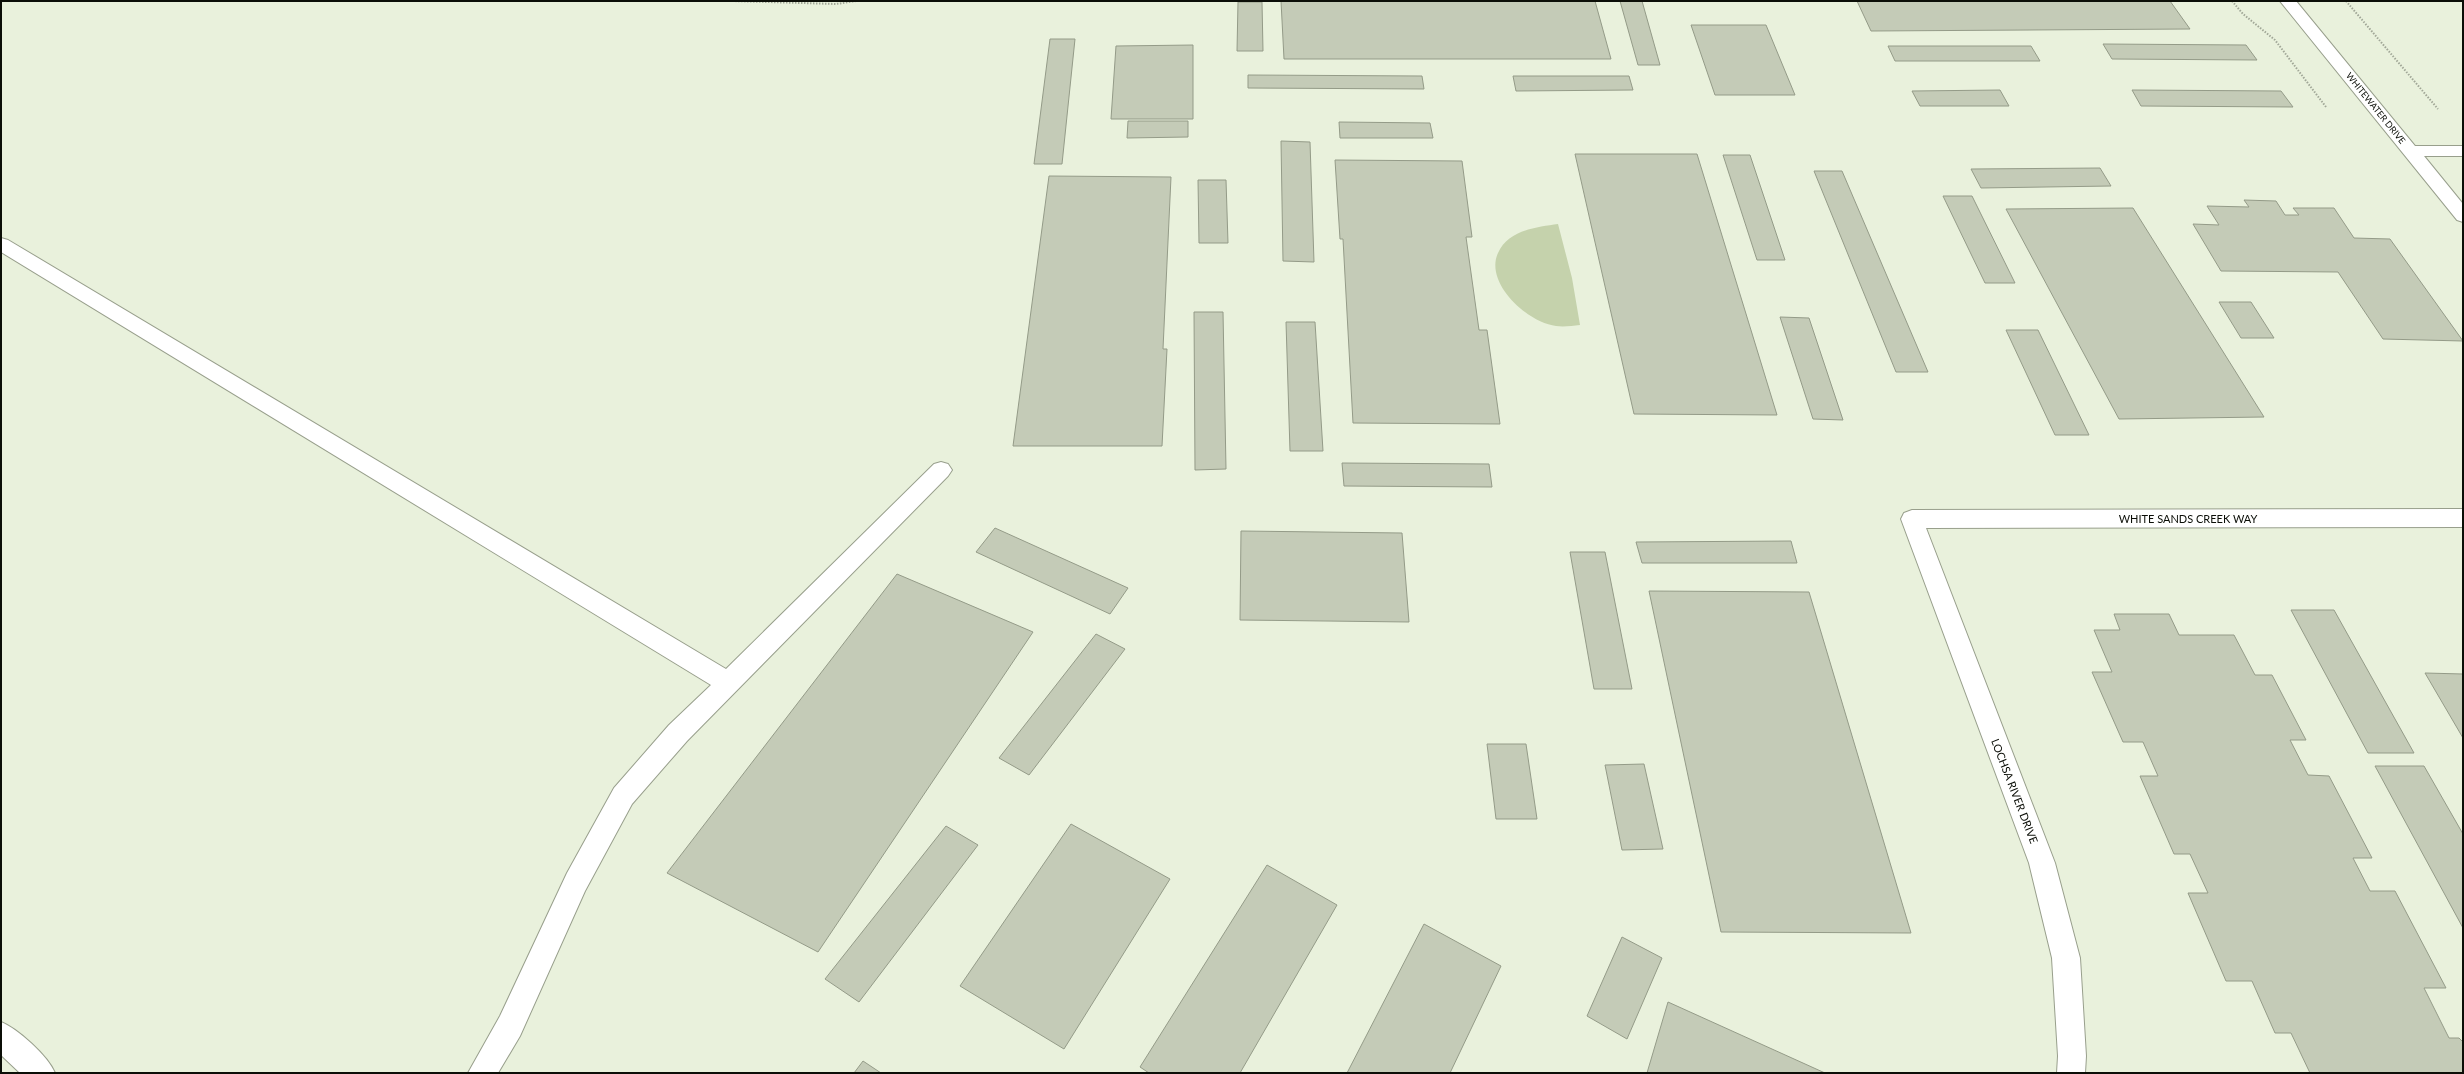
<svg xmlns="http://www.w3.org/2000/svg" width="2464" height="1074" viewBox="0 0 2464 1074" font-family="Lato,sans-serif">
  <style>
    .green { fill: #c5d2ac }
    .building { fill: #c4cbb7; stroke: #949b88 }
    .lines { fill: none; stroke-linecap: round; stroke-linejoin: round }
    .minor-casing { stroke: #989f8c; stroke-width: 2 }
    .path { stroke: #a1a797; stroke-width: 2; stroke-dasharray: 1.5 1.5; stroke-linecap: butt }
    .minor { fill: #fff; fill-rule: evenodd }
    .labels { text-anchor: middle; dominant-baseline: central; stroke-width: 3; stroke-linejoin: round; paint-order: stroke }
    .far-street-label { font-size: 9px; fill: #0b0e07; stroke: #fff }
    .street-label { font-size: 11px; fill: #0b0e07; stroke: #fff }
  </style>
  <rect width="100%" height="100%" fill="#e9f1dc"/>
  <!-- green -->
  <path class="green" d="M1558,224L1572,278L1580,325C1572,326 1563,327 1556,326C1528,323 1484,283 1498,253C1508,230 1537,227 1558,224Z"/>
  <!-- building -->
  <path class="building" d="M1281,1H1595L1611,59H1284Z
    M1620,1H1642L1660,65H1638Z
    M1857,1H2170L2190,29L1871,31Z
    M1238,2H1262L1263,51H1237Z
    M1691,25H1766L1795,95H1715Z
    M1050,39H1075L1062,164H1034Z
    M2103,44L2246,45L2257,60L2112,59Z
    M1193,45V119H1111L1116,46Z
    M1888,46H2031L2040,61H1895Z
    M1248,75L1422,76L1424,89L1248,88Z
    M1513,76H1629L1633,90L1516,91Z
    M2000,90L2009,106H1920L1912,91Z
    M2132,90L2281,91L2293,107L2141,106Z
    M1128,121H1188V137L1127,138Z
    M1339,122L1430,123L1433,138H1340Z
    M1281,141L1310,142L1314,262L1283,261Z
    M1575,154H1697L1777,415L1634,414Z
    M1723,155H1750L1785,260H1757Z
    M1335,160L1462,161L1472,237H1466L1479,330H1487L1500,424L1353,423L1343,239H1340Z
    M2100,168L2111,186L1981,188L1971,169Z
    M1814,171H1842L1928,372H1896Z
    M1049,176L1171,177L1163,349H1167L1162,446H1013Z
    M1198,180H1226L1228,243H1199Z
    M1943,196H1972L2015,283H1985Z
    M2244,200L2276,201L2285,215H2299L2293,208H2334L2354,238L2390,239L2463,341L2383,339L2338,272L2221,271L2193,224L2219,225L2207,206L2249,207Z
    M2133,208L2264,417L2119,419L2006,209Z
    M2219,302H2251L2274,338H2241Z
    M1194,312H1223L1226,469L1195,470Z
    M1780,317L1809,318L1843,420L1813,419Z
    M1286,322H1315L1323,451H1290Z
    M2006,330H2038L2089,435H2055Z
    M1342,463L1489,464L1492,487L1344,486Z
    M995,528L1128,588L1110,614L976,552Z
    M1241,531L1402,533L1409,622L1240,620Z
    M1791,541L1797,563H1642L1636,542Z
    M1570,552H1605L1632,689H1594Z
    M897,574L1033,632L818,952L667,873Z
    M1649,591L1809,592L1911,933L1721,932Z
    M2291,610H2334L2414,753H2368Z
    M2114,614H2169L2179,635H2234L2255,675H2272L2306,740H2290L2308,775L2329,776L2372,858H2353L2370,891H2395L2446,988H2424L2449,1038H2459L2463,1042V1073H2310L2291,1033H2275L2252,981H2226L2188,893H2208L2190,854H2174L2140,776H2158L2143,742H2123L2092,672H2112L2094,630H2120Z
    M1096,634L1125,649L1029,775L999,758Z
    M2425,673L2463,674V738Z
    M1487,744H1526L1537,819H1496Z
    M1644,764L1663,849L1622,850L1605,765Z
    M2375,766H2424L2463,834V928Z
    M1071,824L1170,879L1064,1049L960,986Z
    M946,826L978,845L859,1002L825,979Z
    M1267,865L1337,905L1240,1073H1149L1140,1067Z
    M1424,924L1501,966L1450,1073H1347Z
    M1622,937L1662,958L1627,1039L1587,1016Z
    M1668,1002L1825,1073H1647Z
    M863,1061L881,1073H854Z"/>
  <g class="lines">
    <!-- minor casing -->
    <g class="minor-casing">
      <path id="minor" d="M2280,1H2296L2415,146H2463V156H2424L2463,204V222L2457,220Z
        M1,238L8,240L726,669L934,464L941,462L948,464L952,470L948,476L687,741L632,804L585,891L520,1036L498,1073H468L500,1016L567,873L614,788L669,725L711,685L1,252Z
        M2463,509V527L1926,528L2055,863L2080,958L2086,1056L2085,1073H2057L2058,1056L2052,958L2029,863L1901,519L1904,513L1912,510Z
        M1,1022C18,1029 48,1056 55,1073H20L1,1055Z"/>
    </g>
    <!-- path -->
    <path class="path" d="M732,1L836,4L856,1
      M2232,1L2243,14L2275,40L2326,107
      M2346,1L2438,109"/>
    <!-- minor -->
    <use href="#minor" class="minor"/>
  </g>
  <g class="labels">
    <!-- far-street labels -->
    <g class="far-street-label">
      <text transform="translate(2376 108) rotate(51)">WHITEWATER DRIVE</text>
    </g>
    <!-- street labels -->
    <g class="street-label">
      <text x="2188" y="518">WHITE SANDS CREEK WAY</text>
      <text transform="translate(2015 791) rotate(69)">LOCHSA RIVER DRIVE</text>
    </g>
  </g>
  <!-- border -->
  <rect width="2464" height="1074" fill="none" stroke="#0b0e07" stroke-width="4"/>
</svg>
